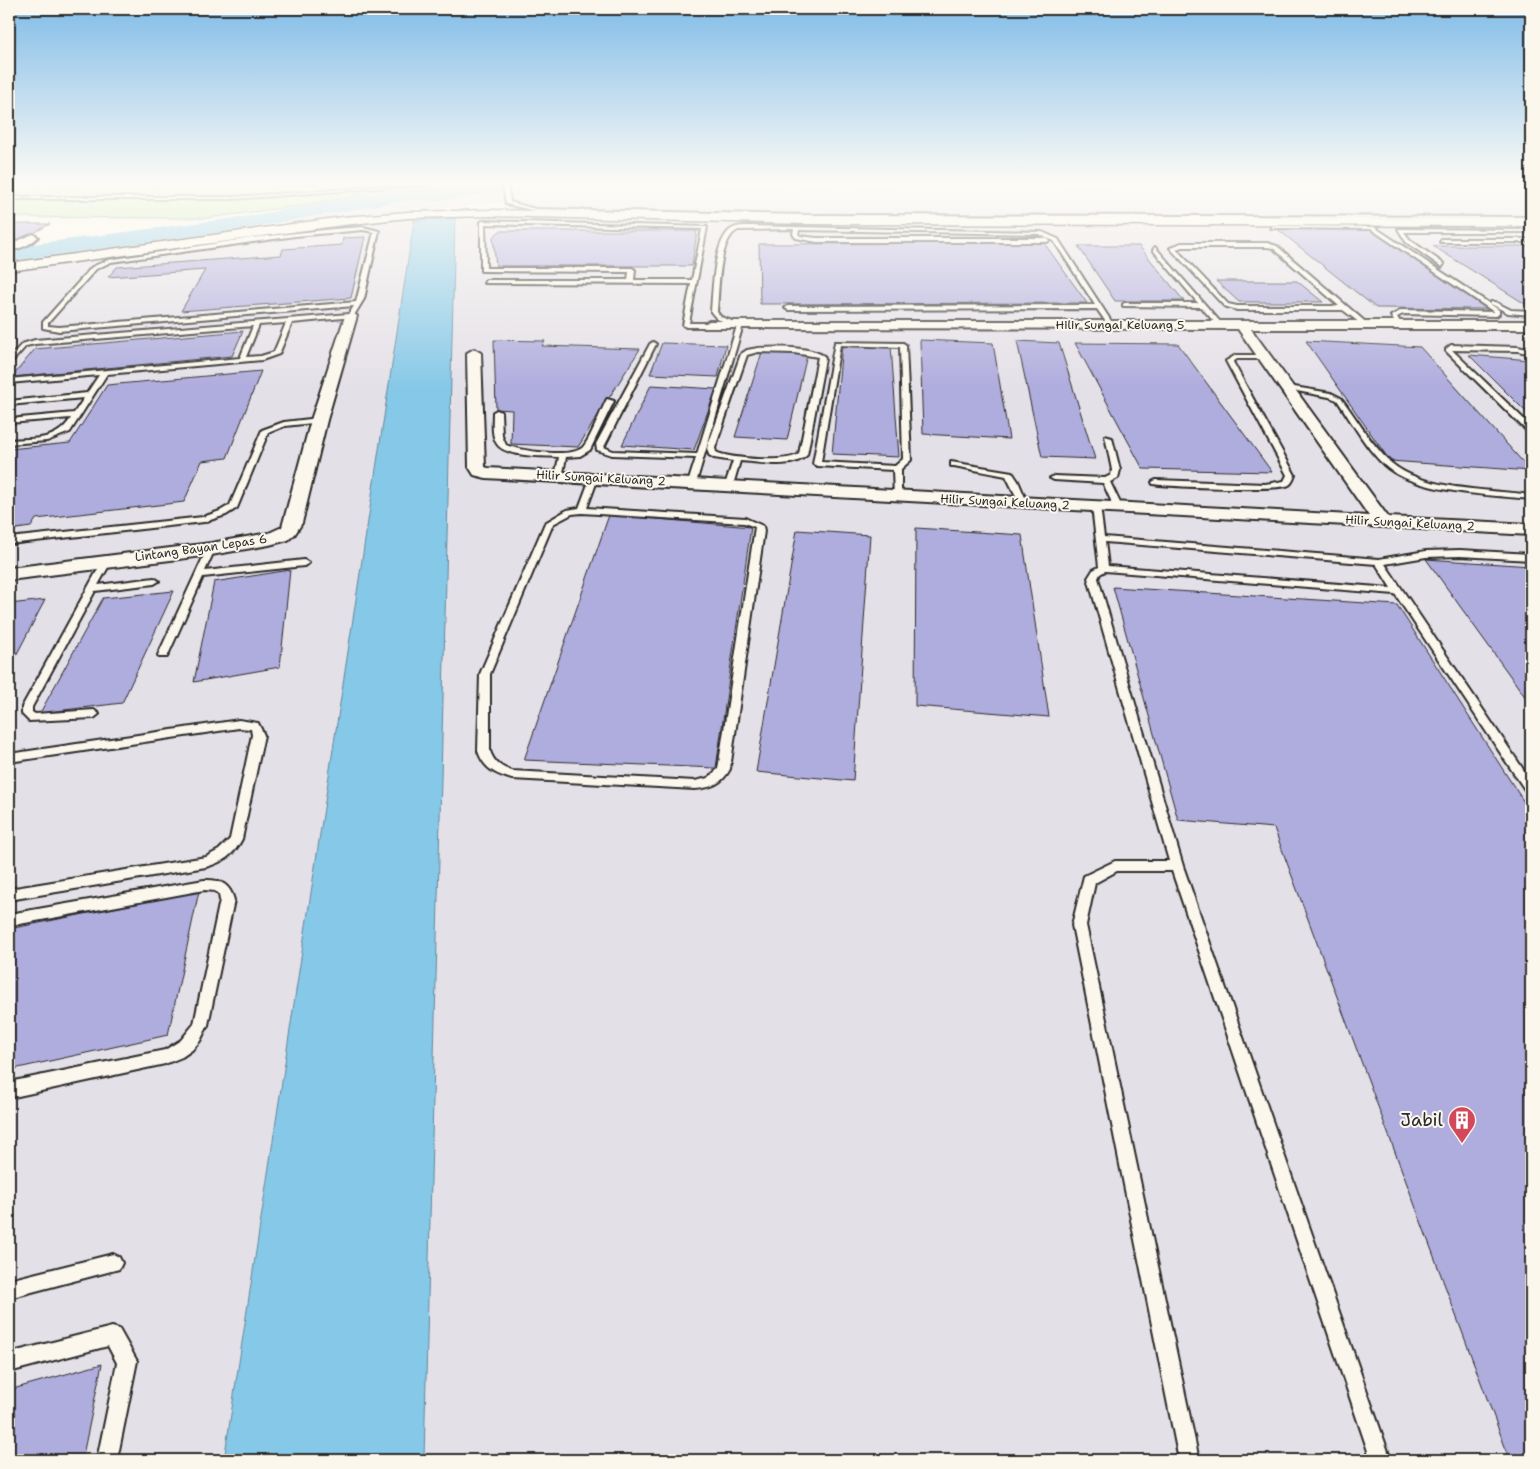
<svg xmlns="http://www.w3.org/2000/svg" width="1540" height="1469" viewBox="0 0 1540 1469" font-family="'Shantell Sans',sans-serif">
  <style>
    .built { fill: #e4e0e8 }
    .green { fill: #baeaa9; stroke: #728a6a }
    .water { fill: #86c8e7; stroke: #62899c }
    .lines { fill: none; stroke-linecap: round; stroke-linejoin: round }
    .stream { fill: #62899c; fill-rule: evenodd }
    .canal { fill: #86c8e7; fill-rule: evenodd }
    .river { fill: #86c8e7; fill-rule: evenodd }
    .building { fill: #afacde; stroke: #2b2b2b }
    .service-casing { stroke: #2b2b2b; stroke-width: 4 }
    .minor-casing { stroke: #2b2b2b; stroke-width: 4 }
    .tertiary-casing { stroke: #2b2b2b; stroke-width: 3 }
    .service { fill: #fbf7ec; fill-rule: evenodd }
    .minor { fill: #fbf7ec; fill-rule: evenodd }
    .tertiary { fill: #fbf7ec; fill-rule: evenodd }
    .labels { text-anchor: middle; dominant-baseline: central; stroke-width: 4; stroke-linejoin: round; paint-order: stroke }
    .far-street-label { font-size: 12px; fill: #2b2b2b; stroke: #fbf7ec }
    .near-poi-label { font-size: 18px; fill: #2b2b2b; stroke: #fbf7ec; text-anchor: end }
  </style>
  <rect width="100%" height="100%" fill="#fbf7ec"/>
  <filter id="ink" filterUnits="userSpaceOnUse"><feTurbulence type="fractalNoise" baseFrequency=".02" numOctaves="2"/><feDisplacementMap in="SourceGraphic" scale="10" xChannelSelector="R" yChannelSelector="G"/><feConvolveMatrix kernelMatrix="1 2 1 2 8 2 1 2 1" color-interpolation-filters="sRGB"/></filter>
  <g filter="url(#ink)">
    <!-- built -->
    <path class="built" d="M9,184H1531V220L805,218L533,211L503,205V202L425,210L416,207L415,210L304,224L283,221L274,216L276,210L202,220L9,219Z
      M472,216L789,223L1531,226V1460H9V272L392,219Z"/>
    <!-- green -->
    <path class="green" d="M9,184H497L386,192L354,189L357,191L354,193L355,196L298,206L207,218L9,217Z"/>
    <!-- water -->
    <path class="water" d="M455,218L424,1460H224L414,221Z"/>
    <g class="lines">
      <!-- stream -->
      <path class="stream" d="M339,184H343L352,187L350,188Z"/>
      <!-- canal -->
      <path class="canal" d="M357,187L374,197L376,200L374,203C366,205 356,198 351,191Z"/>
      <!-- river -->
      <path class="river" d="M474,184H509L511,186L508,190L501,192L433,201L408,200L243,229L9,261V247L243,217L408,188L433,189Z"/>
    </g>
    <!-- building -->
    <path class="building" d="M9,224H50L10,246Z
      M1276,228L1370,229L1490,309L1376,308Z
      M500,231H697L692,266H496L493,237Z
      M365,237L351,298L181,311L205,270L108,277L117,267L281,255L283,249L342,245L343,238Z
      M1044,243L1087,303L760,304L759,244Z
      M1078,246H1139L1184,301H1115Z
      M1433,246H1531V307H1530Z
      M1216,281H1297L1323,302H1239Z
      M243,331L232,356L12,377L35,349Z
      M494,340L545,341L542,346L640,349L578,447L511,444L512,410L496,409Z
      M920,340L993,343L1009,439L923,434Z
      M1017,341L1059,343L1095,459L1042,457Z
      M1306,341L1420,347L1531,471L1390,461Z
      M662,343L726,345L718,377L650,374Z
      M1075,343L1178,344L1272,472L1143,469Z
      M842,345L891,346L899,457L832,454Z
      M762,352L807,355L787,440L735,437Z
      M1469,355L1531,360V417Z
      M261,371L227,458L202,461L184,502L36,519L31,527L9,530V449L70,443L107,385Z
      M651,385L716,389L694,450L622,445Z
      M609,515L751,527L716,768L524,760Z
      M916,528L1022,535L1049,717L915,706Z
      M797,530L870,535L853,781L756,772Z
      M1426,559L1531,566V705Z
      M290,570L280,667L194,682L214,582Z
      M1113,587L1397,605L1531,813V1460H1510L1274,828L1178,820Z
      M174,591L122,703L40,713L103,598Z
      M45,600L9,669V604Z
      M199,891L168,1035L9,1070V929Z
      M102,1364L82,1460H9V1390Z"/>
    <g class="lines">
      <!-- service casing -->
      <g class="service-casing">
        <path id="service" d="M417,184H432L233,199H9V197H233Z
          M503,184H507L510,202L535,209L806,215L1531,217V219L806,217L535,211L506,204Z
          M483,221L707,227L689,323H709L712,325L709,327H686L683,325L691,284L484,283L486,280H628L629,272L481,271V222ZM485,224L702,229L692,280H634L635,270L632,268H486Z
          M749,226L1042,232L1058,239L1113,324L1108,325L1097,309L788,310L785,308L788,306L1095,305L1054,241L1039,234L799,230L798,234L800,236L817,238H1047L1050,240L1047,242H817L796,238L793,234L794,229L738,230C718,239 719,292 717,312L721,317L743,325L696,483L692,485L688,483L696,458L612,455L597,450L596,444L650,344L653,342L656,344L604,447L613,451L697,454L737,326L717,319L711,312C713,290 713,245 730,230C735,226 743,226 749,226Z
          M1273,226L1374,227L1499,310V314L1496,316L1403,314L1397,317L1402,325L1397,326L1391,316L1402,310L1494,312L1371,229L1271,228Z
          M363,227L379,231L364,299L353,317L292,323L279,354L262,360L107,374L70,432L47,441L9,444V440C35,438 56,442 71,418L9,423V419L74,413L84,398L9,405V401L87,393L99,375L9,383V379L240,358L253,326L35,344L26,346L11,363L9,364V358L22,344L35,340L349,314L354,306L59,331L43,328V322L92,267L108,260L251,238L334,229ZM363,230L374,232L356,302L59,327L48,326V323L96,269L111,262L295,236ZM286,323L274,352L261,356L246,357L259,325Z
          M1398,229L1531,230V232H1404L1410,240L1444,264L1442,267L1406,242Z
          M1442,239H1531V242H1440Z
          M1181,243H1267L1277,246L1369,325L1364,326L1343,310H1237L1224,306L1170,248ZM1182,247H1267L1273,248L1339,306H1237L1228,304L1176,249Z
          M1155,247L1222,324V326H1218L1201,307L1123,306V304L1125,303H1198L1153,250Z
          M1491,302H1495L1511,310L1531,311V315L1508,313L1491,304Z
          M835,342L903,343L906,345L911,460L901,469V499H898L894,497L893,470L817,466L813,464ZM840,345L900,347L903,459L895,466L821,462Z
          M1451,345L1518,347L1531,350V354L1518,351L1452,350L1531,426V432H1528L1446,351V349Z
          M758,348C776,347 809,346 824,356L825,359L807,455C792,470 760,462 740,461L733,485L729,487L725,485L733,461L714,458L709,455L707,448L741,354L747,350ZM758,352L794,353L818,357L799,454C788,463 728,459 716,452L715,448L747,355Z
          M1236,355H1265L1268,357L1265,359H1237L1233,362L1295,475C1294,478 1292,483 1289,485C1279,491 1169,487 1153,484L1152,482L1156,480L1265,484L1284,481L1287,475L1226,361Z
          M1288,386L1331,393L1341,398C1357,419 1371,444 1390,462C1422,491 1490,489 1531,495V499C1491,495 1414,493 1384,465C1365,447 1352,422 1337,400L1329,397L1286,389L1285,388Z
          M607,399L614,401L590,450L580,456L566,457L562,478L555,476L559,457C544,456 505,457 497,444C491,435 493,422 493,412L497,410L501,412L502,436L506,445C521,451 569,458 582,448C590,441 601,410 607,399Z
          M319,418H322V422L285,426L268,433L237,508L226,515L204,522L9,544V538L203,517L220,511L230,505L262,430L284,422Z
          M1105,436L1112,438L1120,470L1118,478L1110,482L1122,507L1118,510L1114,507L1103,483L1054,480L1050,478L1054,476L1105,478L1111,475L1112,470Z
          M951,462L1012,472L1018,481L1027,502L1026,504H1020L1006,476L954,466H951Z
          M591,476L598,478L587,508L745,518L763,526L764,531L730,769C722,784 711,788 695,789L512,779C495,774 484,769 478,751L480,674L545,523L567,510L579,508ZM582,513L744,523L755,527L718,769L708,778L695,781L512,771C501,767 494,763 490,751V674L553,524L572,514Z
          M1096,503L1100,506L1104,537L1379,559L1426,551L1460,550L1531,554V560L1460,556L1426,557L1385,564L1531,781V794L1527,793L1395,594L1105,571L1100,574L1098,578L1183,866L1391,1460H1371L1172,871H1117L1095,883L1086,925L1199,1460H1179L1072,925L1084,876L1115,861H1169L1088,578L1093,570L1099,567L1092,506ZM1105,542L1376,564L1391,588L1108,566Z
          M211,546L215,549L205,571L304,560L309,563L304,566L203,577L168,655L167,657H159L158,655L207,549Z
          M106,559L111,562L98,585L154,578L159,581L154,584L95,591L32,707V712L35,714L94,710L99,714L94,718L29,721L22,714V707L103,560Z
          M239,720L258,723L264,735L242,839C234,855 223,862 206,867L9,900V889L206,857L219,850L230,839L252,735L251,729L239,728L9,762V754Z
          M204,880C220,879 230,884 234,900L208,1025L200,1041L192,1050L182,1057L165,1064L9,1098V1082L165,1050L181,1040L194,1024L220,900L219,895L215,891L204,890L9,926V914Z
          M113,1254L119,1257L122,1263L119,1269L9,1298V1280Z
          M112,1327L119,1329L137,1361L117,1460H97L117,1363L108,1346L9,1372V1353Z"/>
      </g>
      <!-- minor casing -->
      <g class="minor-casing">
        <path id="minor" d="M33,234L38,237C30,245 20,249 9,251V245Z
          M351,312L357,316L327,420L302,523L295,534L288,540L269,545L211,555L9,580V568L211,543L269,533L282,527L311,420L345,316Z
          M709,321H1531V329H1251L1388,517L1531,524V535L486,478L474,475L469,467L467,353L474,349L481,353L485,467L488,468L1369,516L1238,329L704,328L703,325Z"/>
      </g>
      <!-- tertiary casing -->
      <g class="tertiary-casing">
        <path id="tertiary" d="M491,210L807,216L1531,219V226L807,224L491,216L408,218L343,225L9,271V263L343,217L408,212Z"/>
      </g>
      <!-- service -->
      <use href="#service" class="service"/>
      <!-- minor -->
      <use href="#minor" class="minor"/>
      <!-- tertiary -->
      <use href="#tertiary" class="tertiary"/>
    </g>
  </g>
  <!-- sky -->
  <linearGradient id="sky" x2="0" y2="1"><stop stop-color="#81bce8"/><stop offset="0.47" stop-color="#fdfbf6"/><stop offset="1" stop-color="#fdfbf6" stop-opacity="0"/></linearGradient>
  <rect width="1540" height="389" fill="url(#sky)"/>
  <!-- icons -->
  <defs>
    <g id="building-pin" transform="scale(1.4375)"><path d="M0 17L-7.5 6A9.5 9.5 0 1 1 7.5 6Z" fill="#d1495b" stroke="#fbf7ec"/><path d="M-4-6H4V6H1V3H-1V6H-4ZM-2.5-4.3h1.7v1.8h-1.7ZM.8-4.3h1.7v1.8H.8ZM-2.5-1h1.7V.8h-1.7ZM.8-1h1.7V.8H.8Z" fill="#fff"/></g>
  </defs>
  <g fill-rule="evenodd">
    <use href="#building-pin" x="1462" y="1120"/>
  </g>
  <g class="labels">
    <!-- far-street labels -->
    <g class="far-street-label">
      <text x="1120" y="325">Hilir Sungai Keluang 5</text>
      <text transform="translate(601 478) rotate(3)">Hilir Sungai Keluang 2</text>
      <text transform="translate(1005 502) rotate(3)">Hilir Sungai Keluang 2</text>
      <text transform="translate(1410 523) rotate(3)">Hilir Sungai Keluang 2</text>
      <text transform="translate(201 548) rotate(-8)">Lintang Bayan Lepas 6</text>
    </g>
    <!-- near-poi labels -->
    <g class="near-poi-label">
      <text x="1443" y="1120">Jabil</text>
    </g>
  </g>
  <!-- margin -->
  <rect width="1540" height="1469" fill="none" stroke="#fbf7ec" stroke-width="30"/>
  <rect x="15" y="15" width="1510" height="1439" fill="none" stroke="#2b2b2b" stroke-width="2" filter="url(#ink)"/>
</svg>
